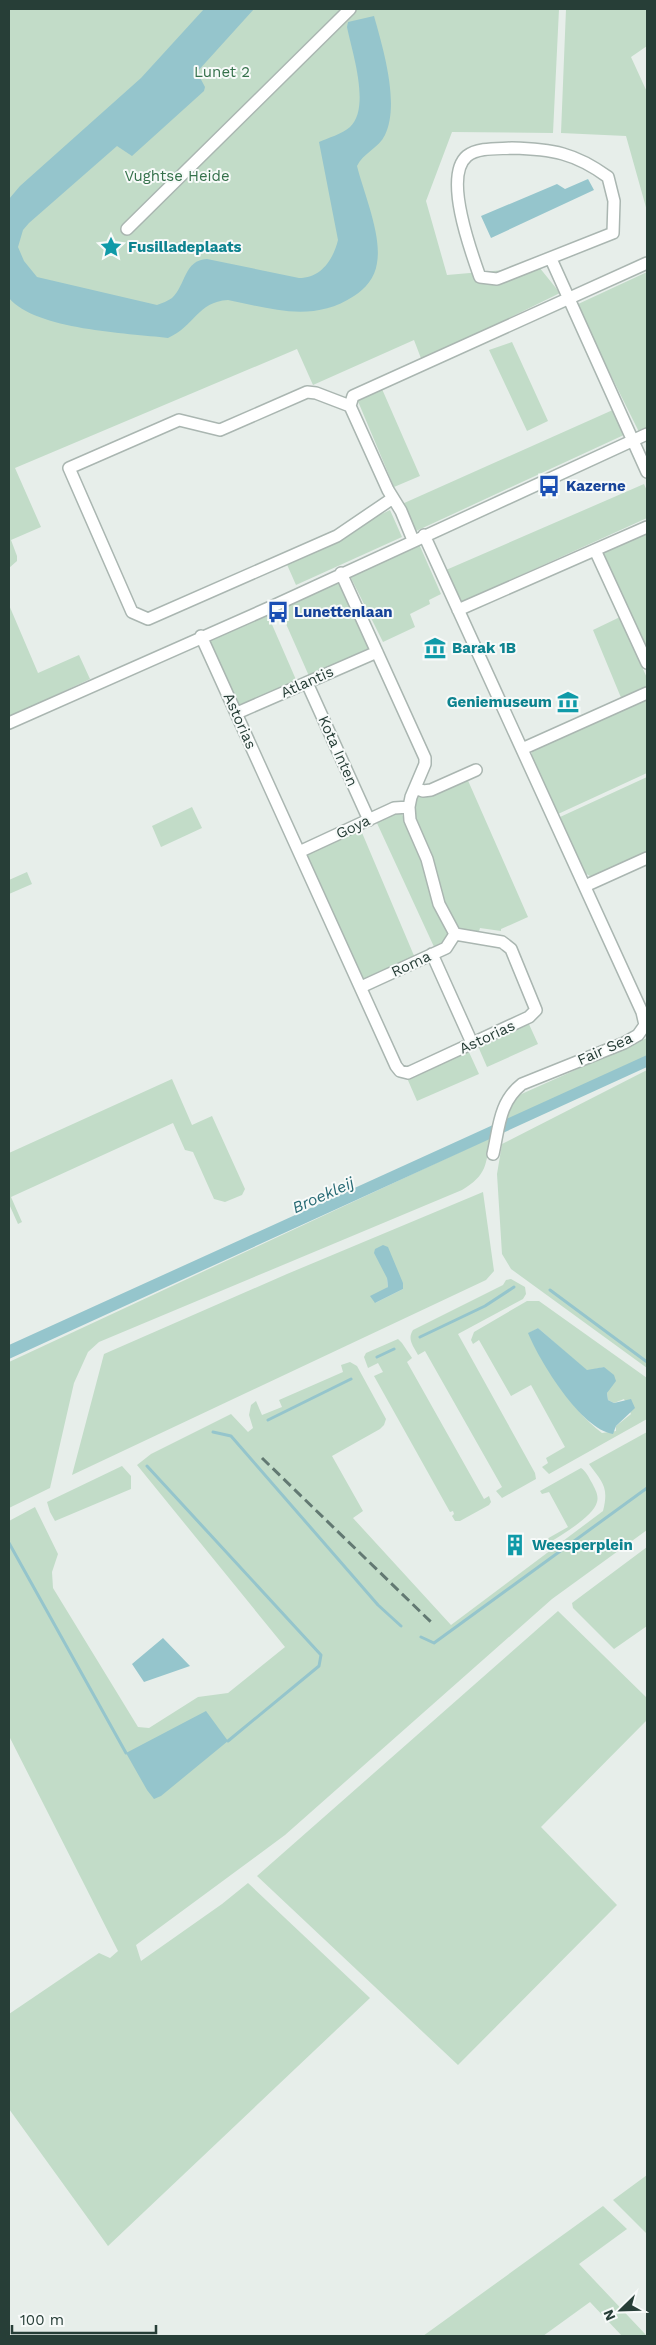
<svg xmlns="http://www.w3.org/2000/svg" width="656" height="2345" viewBox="0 0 656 2345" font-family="'Work Sans',sans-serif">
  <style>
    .green { fill: #c2dcc8; fill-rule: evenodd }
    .water { fill: #95c5cc }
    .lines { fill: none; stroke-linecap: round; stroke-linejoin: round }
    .stream { stroke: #95c5cc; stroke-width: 3 }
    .minor-casing { stroke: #aab6b1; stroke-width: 14 }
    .minor { stroke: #fff; stroke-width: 11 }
    .rail { stroke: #627972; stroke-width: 3; stroke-dasharray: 10 5; stroke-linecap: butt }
    .labels { text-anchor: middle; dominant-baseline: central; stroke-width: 4; stroke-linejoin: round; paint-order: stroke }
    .park-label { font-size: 15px; fill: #35714b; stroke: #f7faf9 }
    .culture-label { font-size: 15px; font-weight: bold; fill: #0d838f; stroke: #f7faf9; text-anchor: start }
    .transit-label { font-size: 15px; font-weight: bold; fill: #164399; stroke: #f7faf9; text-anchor: start }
    .street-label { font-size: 15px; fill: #273e37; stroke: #f7faf9 }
    .water-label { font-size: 16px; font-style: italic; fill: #276a74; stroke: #f7faf9 }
  </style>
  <rect width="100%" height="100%" fill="#e7eeea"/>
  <!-- green -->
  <path class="green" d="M9,9H559L553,133L452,132L426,201L447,275L539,267L560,293L422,361L414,340L313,385L297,349L15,468L41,527L11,540L17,556V561L9,568Z
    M566,9H647V46L631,57L647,92V211L626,136L561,133Z
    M647,272V428L639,432L576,305Z
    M512,342L548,421L527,431L489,350Z
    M382,389L420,476L394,487L357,399Z
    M615,409L626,434L414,532L402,504Z
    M644,484L647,491V518L462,602L446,570Z
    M390,510L402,537L296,585L285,560Z
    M647,530V655L600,552Z
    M419,544L441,594L429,600L430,604L410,614L415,627L383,642L350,576Z
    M339,580L369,648L309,676L279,608Z
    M9,605L38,673L79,655L90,679L9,717Z
    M267,613L297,682L238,705L209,640Z
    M620,617L647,678V688L622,700L593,630Z
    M647,696V773L558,814L532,756V750Z
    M466,776L528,917L501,929V931L480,928L478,935L460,931L452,924L415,823L414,797L417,794Z
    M647,777V855L593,878L585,873L560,817Z
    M192,807L202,828L161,847L152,826Z
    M400,810L419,852L450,932L443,942L435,949L376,821Z
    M360,828L415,958L363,980L306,857L307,854Z
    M27,872L32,884L9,894V880Z
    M528,1022L538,1044L487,1067L477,1044Z
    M647,1038V1060L502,1126L506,1111L517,1096Z
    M468,1050L479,1074L417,1101L407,1078Z
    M647,1070V1368L511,1269L502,1254L497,1174L502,1144Z
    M172,1079L192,1125L212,1116L245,1189L242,1195L225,1202L214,1199L193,1152L185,1150L173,1123L11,1197L22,1222L18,1224L9,1204V1153Z
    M490,1138C486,1165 487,1175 462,1190L99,1342L88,1352L74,1383L50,1488L9,1508V1362Z
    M483,1192L494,1271L486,1280L72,1475L104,1354L287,1274ZM387,1278L403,1283V1289L375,1303L388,1287Z
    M511,1279L525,1287L526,1294L523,1299L458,1334L535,1473L536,1479L502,1498L496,1491L502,1487L425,1351L418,1355C413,1346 407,1339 413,1330L503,1285L506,1280Z
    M527,1301H539L647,1378V1419L549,1474L542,1467L548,1463L546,1458L565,1447L531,1385L511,1396L479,1340L473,1344L471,1340L474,1332ZM538,1328L587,1371L604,1367L610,1386L607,1393L608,1400L614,1403L624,1399L631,1414L616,1426V1431L602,1433C568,1407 550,1369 529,1333Z
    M398,1339L402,1343L412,1358L407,1362L484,1499L489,1496L491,1502L489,1505L460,1521H455L452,1516L454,1514L453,1511L450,1512L374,1376L383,1372L378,1363L368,1368L364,1357L366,1353Z
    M350,1362L357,1366L386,1419L384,1425L380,1429L332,1456L363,1511L353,1518L451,1625L603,1511C609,1487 603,1483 589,1464L647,1432V1530L552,1599L285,1835L136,1945L141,1961L222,1904L248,1883L370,1998L108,2246L9,2109V2014L99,1953L110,1958L118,1951L9,1736V1521L35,1507L58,1554L52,1572L53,1588L138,1727L149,1728L198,1697L228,1693L285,1647L137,1465L151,1454L231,1414L248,1432L253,1428L249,1415L251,1405L256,1401L262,1415L282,1407L279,1400L343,1372L341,1365Z
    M122,1466L131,1476V1489L55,1521L50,1512L47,1502Z
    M581,1468C586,1471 589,1478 592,1483C595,1489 599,1495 597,1502C593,1517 560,1536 547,1544L545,1540L568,1527L549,1492L542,1494L540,1491Z
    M647,1547V1626L614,1649L573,1608L572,1603Z
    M558,1611L647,1698V1720L541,1827L617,1905L458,2065L257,1876Z
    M647,2175V2234L613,2200Z
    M603,2206L627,2229L579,2264L647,2336H622L590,2302L543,2336H423Z"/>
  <!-- water -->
  <path class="water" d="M204,9H254L197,72L205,87L204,91L132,156L117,146L29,223L23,230L18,247L24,261L37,277L157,305C162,303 168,301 172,298C186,285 184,260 207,259L299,278C321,278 333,260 338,240L319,142C328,138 342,134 350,127C371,107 352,52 347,27L348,22L374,16C383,48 400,104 385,135C379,148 363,153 357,166C364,194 382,235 377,263C375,278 365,289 354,296C313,323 272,309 228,300C197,302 195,326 168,338C127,333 36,330 9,298V199L20,186L141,78Z
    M588,179L594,190L491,238L481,216L557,184L565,189Z
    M647,1055V1067L9,1359V1345Z
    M383,1245L388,1247L403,1283V1289L375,1303L370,1296L388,1287L387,1278L374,1253L375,1249Z
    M538,1328L587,1370L604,1367L614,1375L616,1381L607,1393L608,1400L614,1403L631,1399L635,1408L616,1426L613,1434C581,1429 540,1362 528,1333Z
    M163,1638L190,1666L144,1682L132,1664Z
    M206,1711L228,1741L161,1796L154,1799L147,1790L126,1753Z"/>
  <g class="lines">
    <!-- stream -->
    <path class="stream" d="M550,1290L647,1362
      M420,1337L485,1306L514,1287
      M377,1357L394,1349
      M268,1420L351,1379
      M213,1432L231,1436L378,1605L401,1626
      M147,1466L321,1655L319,1666L228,1741
      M9,1543L126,1753
      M421,1637L434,1643L647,1488"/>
    <!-- minor casing -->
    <g class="minor-casing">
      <path id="minor" d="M512,148C552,149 575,153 608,177L614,201L613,233L497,279L480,277C471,252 443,176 467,156C478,147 500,149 512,148Z
        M127,229L350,9
        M551,259L647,472
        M350,406L316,393L307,392L220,430L179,420L69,468L132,612L148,619L337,536L393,498
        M424,535L642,1012L645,1025L638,1035L624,1043L522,1084C499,1102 499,1128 493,1154
        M413,540L401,511L388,490L350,406L353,396L647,263
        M595,550L647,663
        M458,610L647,527
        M201,636L396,1066L400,1071L408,1073L529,1017L536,1010L511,949L506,945L502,942L455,934L439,904L427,859L410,820L409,807L411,797L425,764V758L341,573
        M307,683L369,820
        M237,713L377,652
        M9,723L271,607L647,434
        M522,749L647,693
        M415,788L423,791L431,790L476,770
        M299,852L394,808L409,807
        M585,886L647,858
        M432,954L472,1043
        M361,987L446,948L455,934"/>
    </g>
    <!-- minor -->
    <use href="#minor" class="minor"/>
    <!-- rail -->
    <path class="rail" d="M262,1458L432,1623"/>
  </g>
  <!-- icons -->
  <defs>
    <g id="sight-bare" transform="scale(1.725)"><path d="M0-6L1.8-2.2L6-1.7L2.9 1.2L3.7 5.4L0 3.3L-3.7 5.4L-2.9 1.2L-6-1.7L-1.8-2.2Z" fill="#0f9aa8" stroke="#f7faf9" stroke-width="2.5" paint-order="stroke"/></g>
    <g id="bus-bare" transform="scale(1.725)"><path d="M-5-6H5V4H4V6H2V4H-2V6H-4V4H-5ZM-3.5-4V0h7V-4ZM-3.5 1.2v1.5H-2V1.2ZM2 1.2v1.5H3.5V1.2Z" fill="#1a4fb4" stroke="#f7faf9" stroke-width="2.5" paint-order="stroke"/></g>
    <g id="museum-bare" transform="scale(1.725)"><path d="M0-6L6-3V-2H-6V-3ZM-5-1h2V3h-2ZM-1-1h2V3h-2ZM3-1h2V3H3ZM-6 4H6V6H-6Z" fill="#0f9aa8" stroke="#f7faf9" stroke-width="2.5" paint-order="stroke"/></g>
    <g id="building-bare" transform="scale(1.725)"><path d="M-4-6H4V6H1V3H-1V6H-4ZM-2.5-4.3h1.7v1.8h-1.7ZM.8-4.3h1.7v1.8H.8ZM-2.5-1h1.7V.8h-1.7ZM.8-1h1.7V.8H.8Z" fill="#0f9aa8" stroke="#f7faf9" stroke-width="2.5" paint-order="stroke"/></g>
  </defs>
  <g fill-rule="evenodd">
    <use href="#sight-bare" x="111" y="247"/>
    <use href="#bus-bare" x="549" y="486"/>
    <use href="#bus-bare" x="278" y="612"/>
    <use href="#museum-bare" x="435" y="648"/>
    <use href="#museum-bare" x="568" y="702"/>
    <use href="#building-bare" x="515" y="1545"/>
  </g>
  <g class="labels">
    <!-- park labels -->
    <g class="park-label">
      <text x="222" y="72">Lunet 2</text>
      <text x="177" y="176">Vughtse Heide</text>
    </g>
    <!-- culture labels -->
    <g class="culture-label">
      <text x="128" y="247">Fusilladeplaats</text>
      <text x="452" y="648">Barak 1B</text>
      <text x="552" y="702" text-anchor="end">Geniemuseum</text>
      <text x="532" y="1545">Weesperplein</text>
    </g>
    <!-- transit labels -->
    <g class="transit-label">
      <text x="566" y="486">Kazerne</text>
      <text x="294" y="612">Lunettenlaan</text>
    </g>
    <!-- street labels -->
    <g class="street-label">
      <text transform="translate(307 682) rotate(-24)">Atlantis</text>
      <text transform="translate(240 721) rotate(66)">Astorias</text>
      <text transform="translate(338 751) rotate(66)">Kota Inten</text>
      <text transform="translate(353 827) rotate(-25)">Goya</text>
      <text transform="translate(411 964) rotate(-25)">Roma</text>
      <text transform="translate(487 1037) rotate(-25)">Astorias</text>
      <text transform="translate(605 1049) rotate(-24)">Fair Sea</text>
    </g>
    <!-- water labels -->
    <g class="water-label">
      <text transform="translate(323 1195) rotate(-24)">Broekleij</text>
    </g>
  </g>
  <!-- border -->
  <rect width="656" height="2345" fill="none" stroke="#273e37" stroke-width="20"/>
  <!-- north arrow -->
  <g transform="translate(621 2310) rotate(247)" stroke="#f7faf9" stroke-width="4" paint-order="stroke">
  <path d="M0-4L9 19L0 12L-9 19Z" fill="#273e37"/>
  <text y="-8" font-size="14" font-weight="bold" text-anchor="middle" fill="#273e37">N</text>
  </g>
  <!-- scale -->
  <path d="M12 2325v8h144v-8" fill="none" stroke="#273e37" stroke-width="2.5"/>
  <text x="20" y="2325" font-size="15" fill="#273e37" stroke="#f7faf9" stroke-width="4" paint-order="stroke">100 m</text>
</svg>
